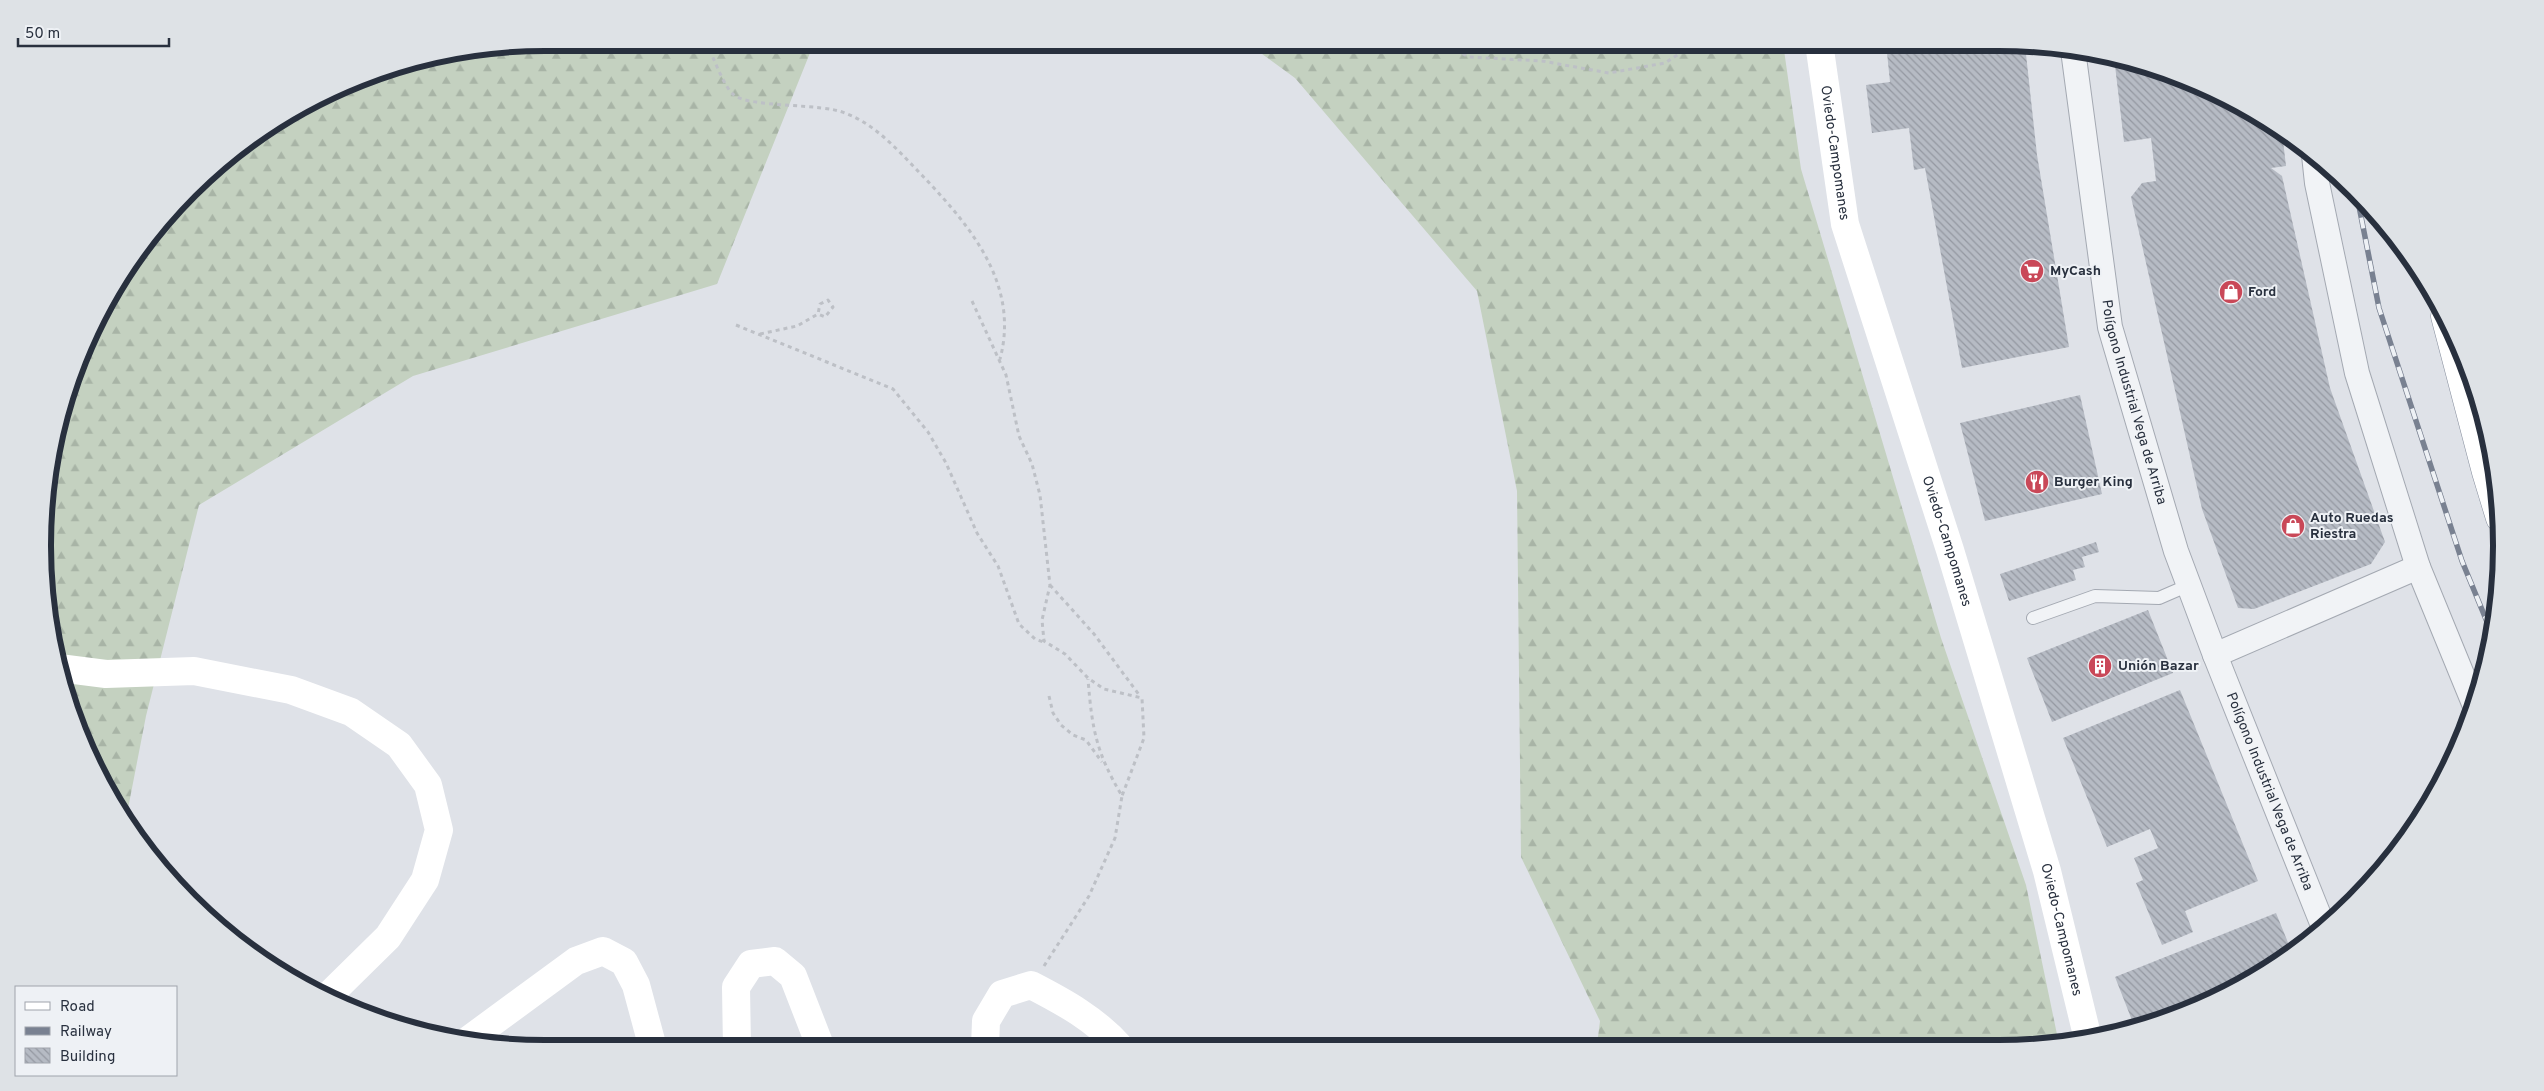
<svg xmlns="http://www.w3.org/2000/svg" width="2544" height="1091" viewBox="0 0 2544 1091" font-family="Overpass,sans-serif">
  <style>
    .forest { fill: url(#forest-firs) }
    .building { fill: url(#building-back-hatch) }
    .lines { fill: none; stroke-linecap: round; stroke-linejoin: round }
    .lane-casing { stroke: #a4a9b2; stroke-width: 14 }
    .street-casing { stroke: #a4a9b2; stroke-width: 26 }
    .highway-casing { stroke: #878f9e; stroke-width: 29 }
    .path { stroke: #bdc0c6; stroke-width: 3; stroke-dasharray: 4 4; stroke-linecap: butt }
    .lane { stroke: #f1f3f6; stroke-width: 12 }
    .street { stroke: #f1f3f6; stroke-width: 24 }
    .secondary { stroke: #fff; stroke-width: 28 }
    .highway { stroke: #fff; stroke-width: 28 }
    .rail-casing { stroke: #798191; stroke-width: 5.5 }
    .rail { stroke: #eef1f5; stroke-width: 4; stroke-dasharray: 11; stroke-linecap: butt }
    .labels { text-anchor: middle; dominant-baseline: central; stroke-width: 4; stroke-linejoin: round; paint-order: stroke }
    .street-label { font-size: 14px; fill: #28303e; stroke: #eef1f5 }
    .poi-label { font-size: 14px; font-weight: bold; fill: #28303e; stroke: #eef1f5; text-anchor: start }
    .rim { fill: none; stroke: #28303e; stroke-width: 6 }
  </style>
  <defs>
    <pattern id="forest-firs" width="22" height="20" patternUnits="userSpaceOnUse" patternTransform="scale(1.25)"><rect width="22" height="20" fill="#c4d1c0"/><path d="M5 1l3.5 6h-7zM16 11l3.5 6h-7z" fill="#a8b4a6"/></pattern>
    <pattern id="building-back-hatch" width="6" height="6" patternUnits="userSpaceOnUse" patternTransform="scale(1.25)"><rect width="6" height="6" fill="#b6bbc4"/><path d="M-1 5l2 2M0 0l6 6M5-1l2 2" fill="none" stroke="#9498a1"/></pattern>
  </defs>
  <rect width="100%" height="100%" fill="#dfe2e8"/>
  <!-- forest -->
  <path class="forest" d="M546,43H814L717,284L413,376L199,505L146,716L126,819L110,797L81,738L52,643L43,545L52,448L69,384L110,294L167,214L214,167L294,110L384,69L448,52Z
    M1247,43H1783L1801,169L1941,638L2026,885L2059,1044L1597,1045L1600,1021L1521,857L1517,491L1477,291L1295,78Z"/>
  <!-- building -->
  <path class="building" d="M1886,43H1999L2025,45L2037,155L2069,347L1962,368L1925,168L1914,170L1909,128L1872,133L1866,85L1890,82Z
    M2114,57L2160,69L2250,110L2282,132L2286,166L2271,168L2282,176L2330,388L2385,542L2371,564L2254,609L2238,608L2202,509L2131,197L2142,183L2156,181L2151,138L2124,142Z
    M2080,395L2102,494L1985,521L1960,423Z
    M2096,542L2099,552L2082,557L2085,567L2073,570L2076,580L2009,601L2000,574Z
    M2148,610L2173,673L2052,722L2027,658Z
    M2180,690L2258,881L2185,911L2193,932L2162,945L2136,883L2143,880L2134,858L2158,848L2150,829L2107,847L2063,738Z
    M2276,913L2291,950L2221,997L2160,1022L2135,1028L2115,977Z"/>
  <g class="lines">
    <!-- lane casing -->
    <g class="lane-casing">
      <path id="lane" d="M2033,618L2095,596L2159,598L2189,585"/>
    </g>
    <!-- street casing -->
    <g class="street-casing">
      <g id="street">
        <path id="s1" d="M2073,50L2110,327L2176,551L2215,655L2324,928"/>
        <path d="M2314,155L2317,183L2357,373L2418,567L2475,706"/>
        <path d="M2215,655L2418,567"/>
      </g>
    </g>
    <!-- highway casing -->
    <g class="highway-casing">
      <path id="highway" d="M2445,316L2486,472L2500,518"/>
    </g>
    <!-- path -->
    <path class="path" d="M706,43C713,55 724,88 734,95C750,108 822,103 845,113C874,124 895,147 916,169C965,220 1021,281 1000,359
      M1441,43L1469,57L1542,61L1609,73L1665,63L1688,48L1693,43
      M972,301L1006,375L1019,436L1032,464L1040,495L1050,585L1042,620L1044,641L1065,654L1088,678L1104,689L1142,698L1144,738L1122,796
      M736,325L893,389L928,432L946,463L977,533L998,566L1019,624L1035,639L1046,643
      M760,334L797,326L818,314L820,304L828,300L833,307L825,317L818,314
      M1050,585L1094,634L1140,696
      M1049,696L1053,713L1061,725L1073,735L1086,740L1102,762
      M1044,966L1089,896L1115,838L1122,796C1096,752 1092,729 1088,679"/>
    <!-- lane -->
    <use href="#lane" class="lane"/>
    <!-- street -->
    <use href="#street" class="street"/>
    <!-- secondary -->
    <g class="secondary">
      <path id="s2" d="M1819,43L1845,224L1950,550L2047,871L2088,1039"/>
      <path d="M59,668L106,674L194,671L291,690L351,712L399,745L428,785L439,830L425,880L388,937L328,996"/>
      <path d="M467,1041L576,961L603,951L624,962L636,985L653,1048"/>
      <path d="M985,1047L986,1021L1002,994L1031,985C1064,1002 1095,1019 1120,1047"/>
      <path d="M737,1048L736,987L751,964L775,961L793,976L821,1048"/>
    </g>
    <!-- highway -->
    <use href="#highway" class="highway"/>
    <!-- rail casing -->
    <g class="rail-casing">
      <path id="rail" d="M2357,196L2379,308L2462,561L2492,634"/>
    </g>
    <!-- rail -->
    <use href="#rail" class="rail"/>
  </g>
  <!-- icons -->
  <defs>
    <g id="supermarket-disc" transform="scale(1.25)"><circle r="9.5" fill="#c94858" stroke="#eef1f5"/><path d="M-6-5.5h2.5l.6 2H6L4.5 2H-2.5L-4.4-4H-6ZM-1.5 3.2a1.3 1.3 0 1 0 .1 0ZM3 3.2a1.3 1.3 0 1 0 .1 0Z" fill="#fff"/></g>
    <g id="shop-disc" transform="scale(1.25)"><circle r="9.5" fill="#c94858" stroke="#eef1f5"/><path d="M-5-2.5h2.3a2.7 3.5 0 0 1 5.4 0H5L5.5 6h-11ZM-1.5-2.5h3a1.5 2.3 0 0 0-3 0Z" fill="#fff"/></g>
    <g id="restaurant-disc" transform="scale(1.25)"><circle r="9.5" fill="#c94858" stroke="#eef1f5"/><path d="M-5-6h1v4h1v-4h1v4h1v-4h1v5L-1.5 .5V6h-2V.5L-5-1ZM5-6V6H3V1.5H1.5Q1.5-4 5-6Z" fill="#fff"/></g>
    <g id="building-disc" transform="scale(1.25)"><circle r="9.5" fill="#c94858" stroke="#eef1f5"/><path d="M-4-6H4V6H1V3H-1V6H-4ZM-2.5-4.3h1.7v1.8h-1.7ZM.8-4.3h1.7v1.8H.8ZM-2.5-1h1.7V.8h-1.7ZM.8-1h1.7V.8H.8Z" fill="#fff"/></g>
  </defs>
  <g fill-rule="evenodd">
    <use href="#supermarket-disc" x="2032" y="271"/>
    <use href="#shop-disc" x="2231" y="292"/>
    <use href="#restaurant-disc" x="2037" y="482"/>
    <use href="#shop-disc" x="2293" y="526"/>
    <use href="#building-disc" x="2100" y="666"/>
  </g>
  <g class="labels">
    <!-- street labels -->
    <g class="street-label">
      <text stroke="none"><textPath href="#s2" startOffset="111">Oviedo-Campomanes</textPath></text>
      <text stroke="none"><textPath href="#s1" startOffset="358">Polígono Industrial Vega de Arriba</textPath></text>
      <text stroke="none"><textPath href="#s2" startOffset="516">Oviedo-Campomanes</textPath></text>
      <text stroke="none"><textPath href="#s1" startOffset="771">Polígono Industrial Vega de Arriba</textPath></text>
      <text stroke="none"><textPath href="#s2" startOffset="921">Oviedo-Campomanes</textPath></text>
    </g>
    <!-- poi labels -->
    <g class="poi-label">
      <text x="2050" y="271">MyCash</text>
      <text x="2248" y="292">Ford</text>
      <text x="2054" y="482">Burger King</text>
      <text x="2310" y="518">Auto Ruedas<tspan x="2310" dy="16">Riestra</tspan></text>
      <text x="2118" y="666">Unión Bazar</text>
    </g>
  </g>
  <!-- crop -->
  <path d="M0 0H2544V1091H0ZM545 51H1999A494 494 0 0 1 2493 545V546A494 494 0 0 1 1999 1040H545A494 494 0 0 1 51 546V545A494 494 0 0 1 545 51Z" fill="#dee2e6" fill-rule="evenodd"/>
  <path class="rim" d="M545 51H1999A494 494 0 0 1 2493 545V546A494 494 0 0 1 1999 1040H545A494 494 0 0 1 51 546V545A494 494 0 0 1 545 51Z"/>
  <!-- legend -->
  <rect x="15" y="986" width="162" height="90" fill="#eef1f5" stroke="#9fa4ac"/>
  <rect x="25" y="1002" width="25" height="8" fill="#ffffff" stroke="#9fa4ac"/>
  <text x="60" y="1011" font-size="15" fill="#28303e">Road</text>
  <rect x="25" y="1027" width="25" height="8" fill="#798191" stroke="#9fa4ac"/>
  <text x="60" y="1036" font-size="15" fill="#28303e">Railway</text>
  <rect x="25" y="1048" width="25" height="15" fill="url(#building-back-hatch)" stroke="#9fa4ac"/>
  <text x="60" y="1061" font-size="15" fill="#28303e">Building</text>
  <!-- scale -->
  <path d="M18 38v8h151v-8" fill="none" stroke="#28303e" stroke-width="2.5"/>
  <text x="25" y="38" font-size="15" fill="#28303e" stroke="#eef1f5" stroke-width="4" paint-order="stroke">50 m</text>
</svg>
